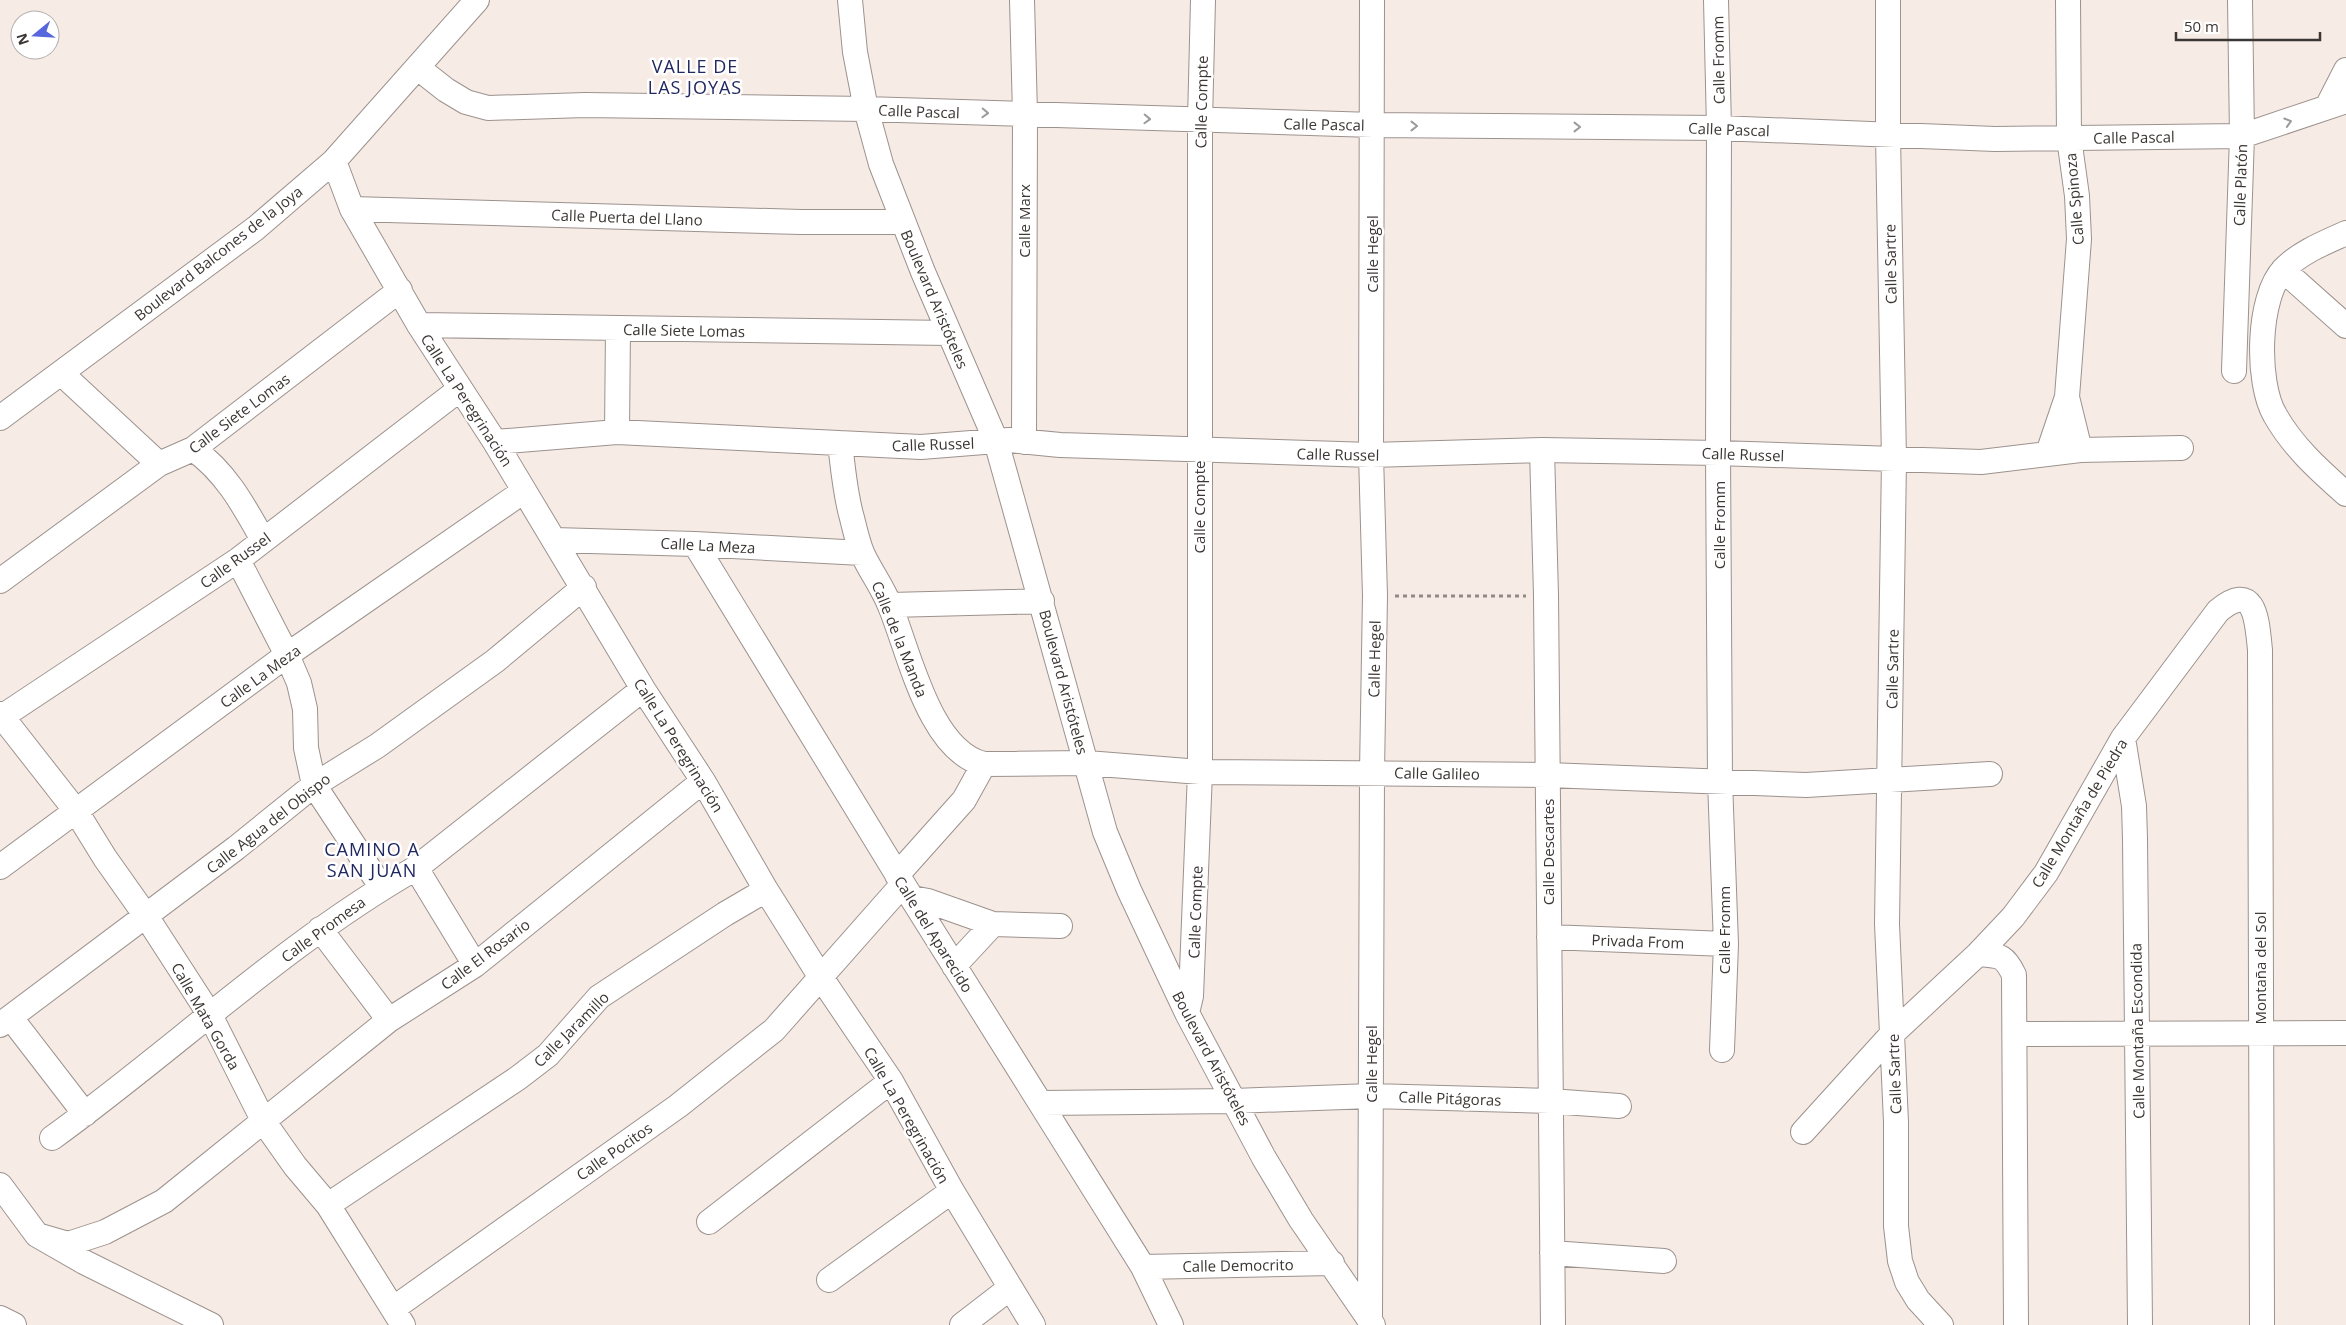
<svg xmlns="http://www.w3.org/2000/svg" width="2346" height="1325" viewBox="0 0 2346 1325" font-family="'Open Sans',sans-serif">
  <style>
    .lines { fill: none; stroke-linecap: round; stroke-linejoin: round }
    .minor-casing { stroke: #9c928d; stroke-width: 26 }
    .path { stroke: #918985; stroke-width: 3; stroke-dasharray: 4 4; stroke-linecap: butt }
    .minor { stroke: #fff; stroke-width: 24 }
    .oneway { stroke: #9d9a9a }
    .labels { text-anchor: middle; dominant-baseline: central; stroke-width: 5; stroke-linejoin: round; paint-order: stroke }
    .street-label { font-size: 15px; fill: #3b3634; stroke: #fff }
    .quarter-label { font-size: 18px; letter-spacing: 1px; fill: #212861; stroke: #fff }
  </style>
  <rect width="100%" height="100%" fill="#f7ebe6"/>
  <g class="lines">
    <!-- minor casing -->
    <g class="minor-casing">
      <path id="minor" d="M850,0L855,52L866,109L881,164L923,272L996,441L1105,832L1129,890L1187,1013L1264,1158L1301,1220L1373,1325
        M1022,0L1025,114L1024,442
        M1716,0L1719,128L1718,453L1720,781L1726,944L1722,1050
        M1888,0V135L1894,460L1887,924L1896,1122V1226L1900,1261L1907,1282L1918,1300L1941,1325
        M418,68L446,90L466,102L488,108L585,105L866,109L1373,125L1719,128L1995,139L2242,136L2346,101
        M2327,107L2346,70
        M334,161L352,209L419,325L495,442L643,689L703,781L766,890L820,976L891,1081L952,1191L1033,1325
        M352,209L801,222H903
        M2346,233C2324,243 2301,252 2284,269C2257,297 2256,383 2275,415C2293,447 2319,470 2346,494
        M2283,270L2346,326
        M419,325L949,333
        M2234,371L2242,136L2240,0
        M61,373L159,464
        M2067,397L2080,450
        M0,418L256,228L334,161L477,0
        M617,432L618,329
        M495,442L617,432L921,447L1009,440L1060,445L1371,455L1542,450L1718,453L1981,462L2080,450L2181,448
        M840,443C843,468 845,494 852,518C855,530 858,544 863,555C871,572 883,588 890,606C909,651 929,751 984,764L1087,763L1200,772L1548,775L1806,785L1990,774
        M193,449C226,472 244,506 263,540
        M1542,450L1546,595L1553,1325
        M2048,453L2067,397L2079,239L2077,196L2069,138L2068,0
        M554,540L695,544L862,553
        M695,544L903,884L1143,1267L1171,1325
        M238,560L287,655L299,683L305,709L306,748L314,785L382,888
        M0,581L159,464L193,449L400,290
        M890,605L1042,601
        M0,714L76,811L105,858L146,916L210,1015L264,1122L295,1166L328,1205L403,1325
        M0,718L238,560L460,389
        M2123,738L2134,806L2135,839L2140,1325
        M0,867L287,655L524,491
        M416,868L475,965
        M897,875L964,800L984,764
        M912,898L928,901L993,924L1060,926
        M320,929L389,1020
        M1549,937L1726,944
        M1978,954C1999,956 2004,954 2014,975L2016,1325
        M954,966L993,924
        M1187,1013L1191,996L1200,772V121L1203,0
        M11,1018L85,1114
        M0,1025L236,848L314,785L377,746L495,661L584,587
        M2016,1034L2346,1033
        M1042,1103L1234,1101L1371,1096L1550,1101L1619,1106
        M1803,1132L1892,1034L1978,954L2013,917L2046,873L2123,738L2218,611C2256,579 2257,622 2260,650L2262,1325
        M52,1138C175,1049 285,943 416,868L643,689
        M0,1185L37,1235L84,1262L211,1325
        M328,1205L518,1078L548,1055L599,997L725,914L766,890
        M709,1222L891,1081
        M37,1235L68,1244L105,1232L164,1201L389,1020L475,965L703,781
        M1552,1253L1664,1261
        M1143,1267L1332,1263
        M829,1280L952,1191
        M394,1308L678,1106L774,1030L903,884
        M0,1318L14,1325
        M1370,1318L1372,772L1375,596L1371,455L1372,0
        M962,1325L1010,1288"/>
    </g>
    <!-- path -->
    <path class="path" d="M1395,596H1526"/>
    <!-- minor -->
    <use href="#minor" class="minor"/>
  </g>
  <!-- one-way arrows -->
  <defs><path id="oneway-chevron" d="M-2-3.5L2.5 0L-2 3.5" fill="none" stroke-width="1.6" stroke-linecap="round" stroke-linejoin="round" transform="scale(1.25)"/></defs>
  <g class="oneway">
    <use href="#oneway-chevron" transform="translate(985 113) rotate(2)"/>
    <use href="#oneway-chevron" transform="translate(1147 119) rotate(2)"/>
    <use href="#oneway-chevron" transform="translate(2288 122) rotate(-17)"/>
    <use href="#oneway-chevron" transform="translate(1414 126)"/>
    <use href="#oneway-chevron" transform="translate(1577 127)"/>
  </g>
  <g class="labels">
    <!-- street labels -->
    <g class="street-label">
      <text transform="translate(1718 60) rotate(-91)">Calle Fromm</text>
      <text transform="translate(1201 102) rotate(-89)">Calle Compte</text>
      <text transform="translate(919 111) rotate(2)">Calle Pascal</text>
      <text transform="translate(1324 124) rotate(1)">Calle Pascal</text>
      <text transform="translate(1729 129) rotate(2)">Calle Pascal</text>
      <text transform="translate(2134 137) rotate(-1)">Calle Pascal</text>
      <text transform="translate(2240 185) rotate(-88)">Calle Platón</text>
      <text transform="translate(2074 199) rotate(-95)">Calle Spinoza</text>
      <text transform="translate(627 217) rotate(2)">Calle Puerta del Llano</text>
      <text transform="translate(1024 221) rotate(-90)">Calle Marx</text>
      <text transform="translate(218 253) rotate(-38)">Boulevard Balcones de la Joya</text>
      <text transform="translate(1372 254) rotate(-90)">Calle Hegel</text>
      <text transform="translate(1890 264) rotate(-91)">Calle Sartre</text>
      <text transform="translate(935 299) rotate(67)">Boulevard Aristóteles</text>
      <text transform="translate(684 330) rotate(1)">Calle Siete Lomas</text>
      <text transform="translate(467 400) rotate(57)">Calle La Peregrinación</text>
      <text transform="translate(239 413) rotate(-37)">Calle Siete Lomas</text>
      <text transform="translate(933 444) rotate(-2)">Calle Russel</text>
      <text transform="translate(1338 454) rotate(1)">Calle Russel</text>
      <text transform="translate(1743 454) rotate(2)">Calle Russel</text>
      <text transform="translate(1199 507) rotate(-90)">Calle Compte</text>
      <text transform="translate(1719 525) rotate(-90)">Calle Fromm</text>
      <text transform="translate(708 545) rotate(3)">Calle La Meza</text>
      <text transform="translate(235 560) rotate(-36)">Calle Russel</text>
      <text transform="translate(900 639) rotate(68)">Calle de la Manda</text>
      <text transform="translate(1374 659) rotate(-89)">Calle Hegel</text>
      <text transform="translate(1892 669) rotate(-89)">Calle Sartre</text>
      <text transform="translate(260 676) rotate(-36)">Calle La Meza</text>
      <text transform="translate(1064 682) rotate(75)">Boulevard Aristóteles</text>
      <text transform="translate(679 745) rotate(58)">Calle La Peregrinación</text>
      <text transform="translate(1437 773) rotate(1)">Calle Galileo</text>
      <text transform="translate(2079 813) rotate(-59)">Calle Montaña de Piedra</text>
      <text transform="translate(268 823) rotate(-38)">Calle Agua del Obispo</text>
      <text transform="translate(1548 852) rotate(-90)">Calle Descartes</text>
      <text transform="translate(1195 912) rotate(-88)">Calle Compte</text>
      <text transform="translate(323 929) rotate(-36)">Calle Promesa</text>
      <text transform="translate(1724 930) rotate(-90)">Calle Fromm</text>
      <text transform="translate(934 934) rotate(58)">Calle del Aparecido</text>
      <text transform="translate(1638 941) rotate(2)">Privada From</text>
      <text transform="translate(485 954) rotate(-37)">Calle El Rosario</text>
      <text transform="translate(2260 968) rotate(-90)">Montaña del Sol</text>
      <text transform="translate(206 1016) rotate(60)">Calle Mata Gorda</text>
      <text transform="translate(571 1029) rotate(-45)">Calle Jaramillo</text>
      <text transform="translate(2137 1031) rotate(-91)">Calle Montaña Escondida</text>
      <text transform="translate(1212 1058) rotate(62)">Boulevard Aristóteles</text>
      <text transform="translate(1371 1064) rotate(-90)">Calle Hegel</text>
      <text transform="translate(1894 1074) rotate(-92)">Calle Sartre</text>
      <text transform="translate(1450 1098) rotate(2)">Calle Pitágoras</text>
      <text transform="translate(907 1115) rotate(60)">Calle La Peregrinación</text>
      <text transform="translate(614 1151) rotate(-35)">Calle Pocitos</text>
      <text transform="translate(1238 1265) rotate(-1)">Calle Democrito</text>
    </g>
    <!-- quarter labels -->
    <g class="quarter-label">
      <text x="695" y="66">VALLE DE<tspan x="695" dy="21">LAS JOYAS</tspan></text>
      <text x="372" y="849">CAMINO A<tspan x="372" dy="21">SAN JUAN</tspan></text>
    </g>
  </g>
  <!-- north arrow -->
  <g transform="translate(35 35) rotate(252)"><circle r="24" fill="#ffffff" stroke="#b1afae"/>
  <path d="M0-4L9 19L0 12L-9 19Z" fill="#5767de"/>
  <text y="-8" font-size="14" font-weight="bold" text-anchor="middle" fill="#3b3634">N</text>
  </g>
  <!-- scale -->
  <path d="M2176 32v8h144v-8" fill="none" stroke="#3b3634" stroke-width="2.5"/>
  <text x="2184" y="32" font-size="15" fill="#3b3634" stroke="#ffffff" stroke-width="4" paint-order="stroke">50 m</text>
</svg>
